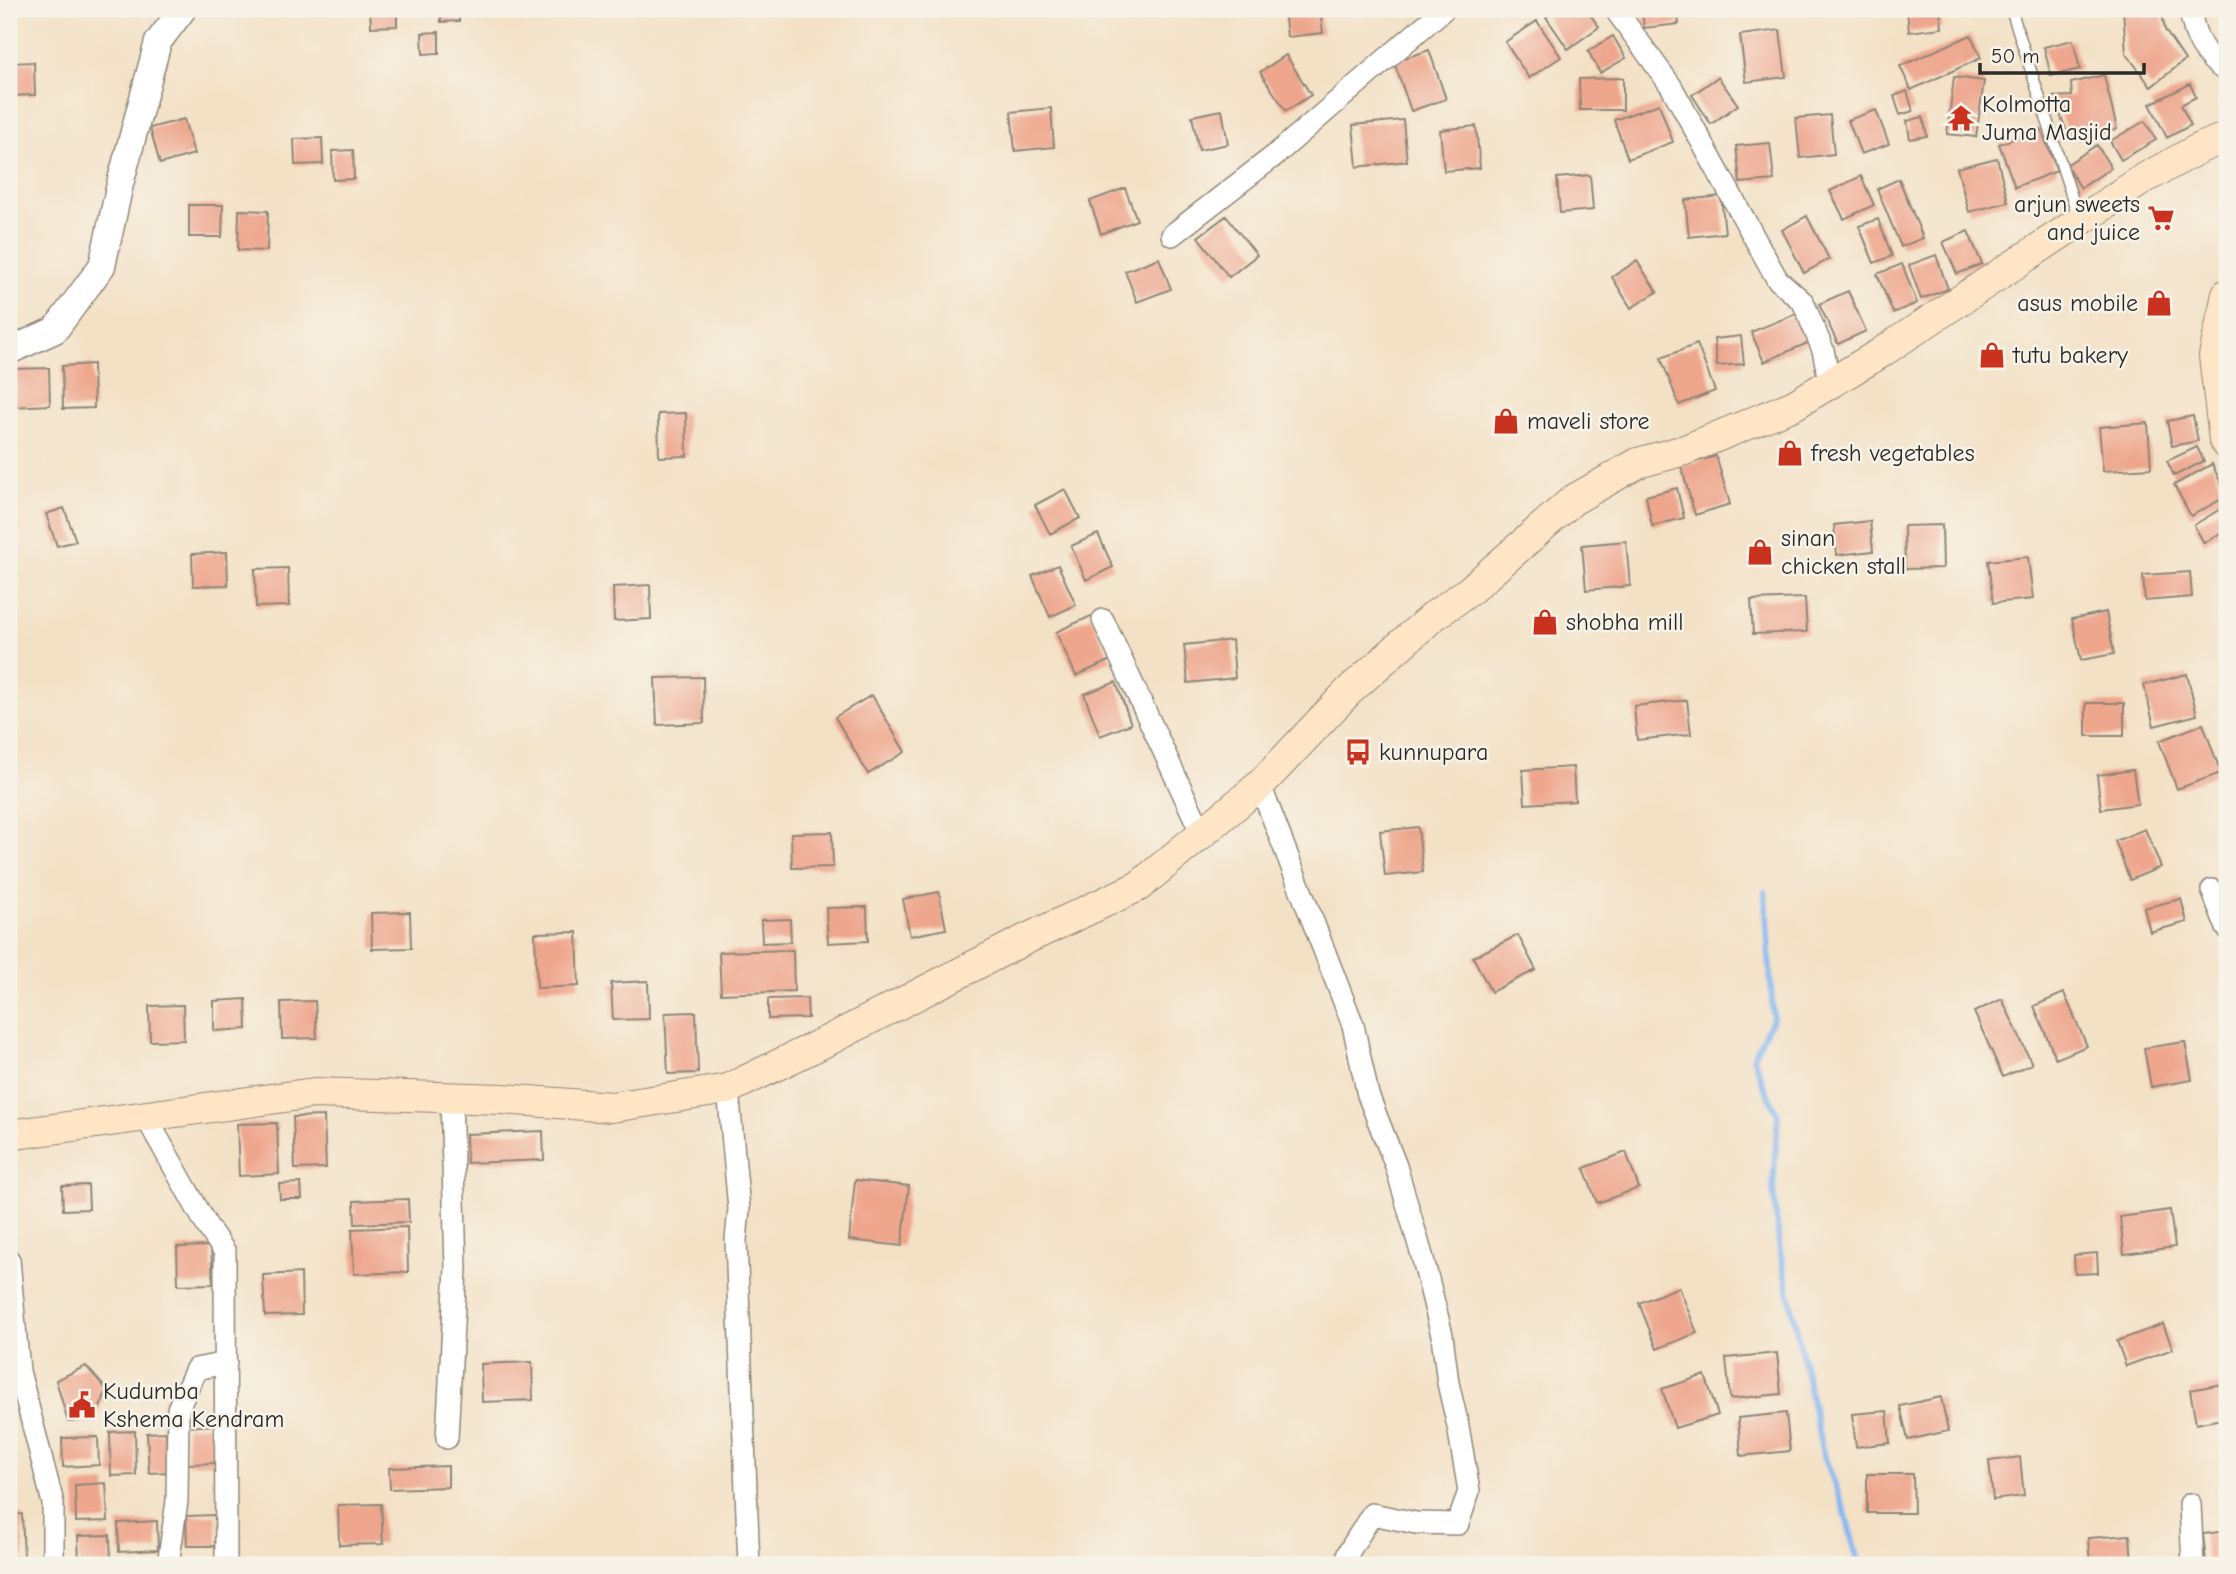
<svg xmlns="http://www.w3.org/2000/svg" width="2236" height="1574" viewBox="0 0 2236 1574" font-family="'Comic Neue',sans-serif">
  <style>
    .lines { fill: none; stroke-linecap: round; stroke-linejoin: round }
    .stream { stroke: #83b6f0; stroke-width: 6 }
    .building { fill: #eea68d }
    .service-casing { stroke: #8f8678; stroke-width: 13 }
    .minor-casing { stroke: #8f8678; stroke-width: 24 }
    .tertiary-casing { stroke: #8f8678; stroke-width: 29 }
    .secondary-casing { stroke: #8f8678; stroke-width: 32 }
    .service { stroke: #fff; stroke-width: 10 }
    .minor { stroke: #fff; stroke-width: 21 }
    .tertiary { stroke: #fff; stroke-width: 26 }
    .secondary { stroke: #fde5c5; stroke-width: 30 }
    .labels { text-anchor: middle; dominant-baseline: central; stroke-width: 5; stroke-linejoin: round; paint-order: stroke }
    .poi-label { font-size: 24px; fill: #2b2b2b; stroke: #f7f3e8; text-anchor: start }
  </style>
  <rect width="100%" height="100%" fill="#f7f3e8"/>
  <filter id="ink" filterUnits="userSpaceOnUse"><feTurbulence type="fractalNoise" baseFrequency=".0143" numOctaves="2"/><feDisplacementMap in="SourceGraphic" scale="14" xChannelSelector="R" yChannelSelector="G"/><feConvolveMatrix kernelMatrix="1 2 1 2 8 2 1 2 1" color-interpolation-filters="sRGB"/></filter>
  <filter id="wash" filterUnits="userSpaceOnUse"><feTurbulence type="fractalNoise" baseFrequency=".00686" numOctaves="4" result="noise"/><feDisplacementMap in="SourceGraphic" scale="28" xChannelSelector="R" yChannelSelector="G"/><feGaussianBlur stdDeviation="1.57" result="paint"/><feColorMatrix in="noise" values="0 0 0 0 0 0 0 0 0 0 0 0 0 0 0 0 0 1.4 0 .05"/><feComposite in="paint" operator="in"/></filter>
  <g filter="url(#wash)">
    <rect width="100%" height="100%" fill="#f3e1c6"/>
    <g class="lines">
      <!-- stream -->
      <path class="stream" d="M1765,892L1773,1017L1753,1057L1763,1084L1778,1115L1773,1188L1780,1251L1822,1450L1844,1509L1859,1565"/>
    </g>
    <g id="blocks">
      <!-- building -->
      <path class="building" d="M370,9H397V26L371,27Z
        M441,9H459V21L441,22Z
        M1284,9H1320L1323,33L1287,37Z
        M1557,9H1586L1599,27L1568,49L1546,17Z
        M1642,9H1677L1679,24L1644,28Z
        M1907,9H1940L1942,28L1909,32Z
        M2123,9H2161L2165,30L2185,60L2151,87L2126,53Z
        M1537,21L1561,57L1529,78L1505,42Z
        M1780,30L1786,77L1746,82L1740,35Z
        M439,32V53L423,54L422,33Z
        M1971,35L1981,58L1911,90L1900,66Z
        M1613,36L1626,58L1600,73L1588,51Z
        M2073,40L2080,69L2051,76L2044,47Z
        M1429,50L1446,99L1411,111L1394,62Z
        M1286,55L1311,95L1286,111L1260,72Z
        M34,62L35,95L9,96V63Z
        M2104,75L2117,129L2070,139L2053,97L2072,96L2071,83Z
        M1718,77L1738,105L1711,124L1692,95Z
        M1954,77L1984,81L1976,137L1947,134Z
        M1623,78V110H1580L1579,79Z
        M2190,84L2196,97L2181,105L2191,125L2167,138L2150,104Z
        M1907,91L1913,111L1900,115L1894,96Z
        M1659,104L1673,142L1628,159L1614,120Z
        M1051,108L1054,147L1015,151L1011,112Z
        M1222,110L1228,144L1199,150L1192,116Z
        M1876,110L1889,144L1861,154L1848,120Z
        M1830,115L1834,154L1800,158L1796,118Z
        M1923,117L1927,136L1910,139L1907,121Z
        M184,119L194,154L160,164L150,128Z
        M1403,120L1407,161L1357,167L1353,125Z
        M2145,121L2156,140L2121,160L2110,141Z
        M1476,126L1480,168L1444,171L1440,130Z
        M2041,129L2057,171L2015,187L1999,144Z
        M322,138L323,164L295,165L294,139Z
        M1770,143L1774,180L1740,183L1736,146Z
        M2097,145L2111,168L2081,188L2066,165Z
        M353,150L354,179L333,180L332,151Z
        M1997,158L2008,202L1969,212L1957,168Z
        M1590,175L1593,210L1560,213L1557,178Z
        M1861,176L1874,205L1844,219L1830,191Z
        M1899,179L1923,238L1901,247L1877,189Z
        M1125,188L1137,220L1101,234L1090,201Z
        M1721,196L1725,233L1689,237L1685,200Z
        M189,205H223L222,237H189Z
        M239,210L268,211L267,251L238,250Z
        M1226,216L1257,255L1229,277L1198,237Z
        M1807,216L1829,259L1804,273L1782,230Z
        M1878,219L1892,256L1874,263L1859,226Z
        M1968,231L1982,264L1957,274L1943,242Z
        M1936,255L1948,289L1921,299L1909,265Z
        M1159,258L1171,289L1137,302L1125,271Z
        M1637,261L1657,292L1631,308L1612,277Z
        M1902,264L1917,303L1893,313L1877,274Z
        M1848,291L1866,331L1838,344L1819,304Z
        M1798,313L1810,342L1764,362L1751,332Z
        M1741,336L1744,364L1717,366L1714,339Z
        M1697,344L1715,391L1679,405L1661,358Z
        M93,364L94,408L63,409L62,366Z
        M49,368L50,405L12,407L10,369Z
        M686,413L687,456L659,457L658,414Z
        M2193,416L2198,441L2172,446L2167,421Z
        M2148,423L2151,468L2103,471L2099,427Z
        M2197,447L2204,461L2174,476L2167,461Z
        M1716,456L1730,504L1695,515L1681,466Z
        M2212,464L2227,496L2191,516L2174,485Z
        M1677,488L1684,518L1652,526L1646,496Z
        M1065,489L1080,518L1050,534L1035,505Z
        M2227,505V529L2204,543L2194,525Z
        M64,508L76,541L57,546L46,514Z
        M1870,521L1873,551L1837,555L1834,525Z
        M1942,525L1943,568L1905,569L1904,526Z
        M1098,534L1113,567L1086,580L1071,546Z
        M1626,541L1630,586L1586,590L1582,545Z
        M227,552L228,585L193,586L192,554Z
        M2028,557L2033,599L1993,603L1988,561Z
        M1058,565L1076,605L1050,617L1032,576Z
        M288,568L289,606L256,607L255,569Z
        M2190,572L2192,597L2145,601L2143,575Z
        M650,585L651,619L614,621L613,587Z
        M1805,598L1807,632L1753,634L1751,600Z
        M2106,612L2114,654L2081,660L2072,619Z
        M1091,616L1111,660L1076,676L1056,632Z
        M1232,640L1235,678L1188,683L1184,645Z
        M2187,674L2197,715L2154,726L2144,685Z
        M703,677L704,723L657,725L655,678Z
        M1116,682L1131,724L1100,736L1084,694Z
        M872,695L905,752L868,774L835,717Z
        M1687,700L1691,734L1637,740L1634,706Z
        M2086,703H2124V736H2086Z
        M2203,724L2221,773L2177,789L2159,741Z
        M1573,767L1575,801L1525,804L1523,770Z
        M2133,770L2138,804L2101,809L2097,775Z
        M1418,827L1423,872L1385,876L1380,831Z
        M2145,829L2161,867L2130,880L2115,841Z
        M832,832L833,867L792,868L791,833Z
        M939,892L946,929L910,936L903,899Z
        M2181,899L2187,922L2150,932L2144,908Z
        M867,907L868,941L828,943L826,908Z
        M410,912L411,948L372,949L371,913Z
        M790,919L791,942L762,943L761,920Z
        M577,932L579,986L537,988L535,933Z
        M1518,935L1536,970L1491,992L1473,957Z
        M793,950L794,991L721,994L719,952Z
        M648,981L649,1019L613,1020L611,983Z
        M2064,993L2087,1046L2056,1059L2034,1006Z
        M807,998L808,1018L768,1019V999Z
        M246,999L247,1029L214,1031V1001Z
        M2002,999L2032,1064L2003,1077L1974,1012Z
        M315,1001L317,1038L282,1039L281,1002Z
        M183,1005L184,1040L150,1041L149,1006Z
        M696,1012L698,1073L668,1074L665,1013Z
        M2185,1042L2192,1080L2151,1087L2144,1048Z
        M324,1116L326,1168L295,1169L293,1117Z
        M277,1123L279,1174L239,1176L237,1124Z
        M543,1131L544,1160L467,1163L466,1134Z
        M1626,1152L1639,1188L1597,1203L1584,1168Z
        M855,1180L909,1186L902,1246L849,1240Z
        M301,1183L302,1199H280L279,1184Z
        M88,1185L89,1209L63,1210L62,1186Z
        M408,1199L409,1222L355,1224L354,1201Z
        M2170,1210L2175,1247L2124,1254L2120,1217Z
        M407,1227L408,1272L354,1274L352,1229Z
        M211,1246L213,1284L178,1285L177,1247Z
        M2097,1253L2098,1273L2075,1274L2074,1255Z
        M301,1273L302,1315L265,1316L263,1275Z
        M1679,1287L1697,1333L1657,1349L1639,1303Z
        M2163,1324L2173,1349L2126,1366L2117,1341Z
        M1777,1353L1781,1394L1730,1399L1726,1358Z
        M532,1362L533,1400L482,1402L481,1364Z
        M86,1366L107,1390L95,1420L68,1422L56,1380Z
        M1705,1375L1718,1415L1675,1428L1662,1389Z
        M2227,1383V1418L2196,1424L2190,1390Z
        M1941,1397L1948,1431L1908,1440L1900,1406Z
        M1887,1411L1890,1443L1856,1447L1852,1414Z
        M1786,1413L1790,1451L1741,1456L1738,1418Z
        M216,1425L217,1463L188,1464L186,1427Z
        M135,1431L136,1475L111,1476L110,1432Z
        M166,1432L168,1472L149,1473L147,1433Z
        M98,1437L99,1465L63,1467L62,1438Z
        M2020,1457L2024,1496L1993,1500L1989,1461Z
        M448,1466V1487L390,1489L389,1468Z
        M1867,1474H1913L1914,1513H1867Z
        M106,1483L108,1521L76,1522L75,1485Z
        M381,1504L383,1544L339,1545L338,1505Z
        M22,1514L24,1557H9V1515Z
        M216,1515L218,1546H187L186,1516Z
        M157,1521L158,1550L119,1552L118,1523Z
        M2227,1531V1559L2206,1562L2203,1534Z
        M110,1535L111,1565H79L78,1536Z
        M2130,1535L2132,1565H2090L2088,1538Z
        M184,1560H209V1565H184Z"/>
    </g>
  </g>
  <g filter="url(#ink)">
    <use href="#blocks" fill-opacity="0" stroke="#8f8678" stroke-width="2"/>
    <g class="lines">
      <!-- service casing -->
      <g class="service-casing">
        <path id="service" d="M2011,9L2079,219"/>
      </g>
      <!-- minor casing -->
      <g class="minor-casing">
        <path id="minor" d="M1615,9L1671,86L1777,279L1803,302L1823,350L1830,384
          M2190,9C2194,37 2203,56 2227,72
          M1172,235L1274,156L1444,9
          M1103,620L1202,834
          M1260,785L1353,1025L1368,1095L1396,1166L1423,1259L1442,1335L1448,1383L1458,1426L1469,1491L1458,1524L1416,1523L1372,1514L1348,1553L1347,1565
          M2212,890L2227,928
          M728,1089L739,1209L736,1240L749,1565
          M146,1117L207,1226L225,1252L226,1565
          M9,1260L19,1371L53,1503V1565
          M447,1438L456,1268L451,1097
          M2190,1504L2193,1565
          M168,1565L177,1501L178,1409L196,1369L226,1363"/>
      </g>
      <!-- tertiary casing -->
      <g class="tertiary-casing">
        <path id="tertiary" d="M9,351L55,330L102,266L120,184L158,42L183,9"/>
      </g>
      <!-- secondary casing -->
      <g class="secondary-casing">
        <path id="secondary" d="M2227,294L2214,356L2224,440L2227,445
          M9,1135L314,1093L502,1099L612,1107L728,1089L831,1039L1024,940L1139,886L1260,785L1349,691L1431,618L1469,591L1573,500L1638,463L1685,450L1794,405L1879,354L2145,178L2200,148L2227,137"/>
      </g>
      <!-- service -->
      <use href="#service" class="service"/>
      <!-- minor -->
      <use href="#minor" class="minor"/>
      <!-- tertiary -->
      <use href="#tertiary" class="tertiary"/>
      <!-- secondary -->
      <use href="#secondary" class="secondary"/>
    </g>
  </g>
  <!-- icons -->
  <defs>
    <g id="temple-bare" transform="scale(2.1)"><path d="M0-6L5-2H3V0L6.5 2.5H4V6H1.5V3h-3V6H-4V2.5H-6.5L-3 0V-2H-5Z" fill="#c8321e" stroke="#f7f3e8" stroke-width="2.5" paint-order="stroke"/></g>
    <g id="supermarket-bare" transform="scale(2.1)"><path d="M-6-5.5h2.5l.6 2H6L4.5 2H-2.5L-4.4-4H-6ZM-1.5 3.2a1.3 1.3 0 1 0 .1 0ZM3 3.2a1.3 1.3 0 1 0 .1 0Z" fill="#c8321e" stroke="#f7f3e8" stroke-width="2.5" paint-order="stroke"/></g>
    <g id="shop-bare" transform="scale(2.1)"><path d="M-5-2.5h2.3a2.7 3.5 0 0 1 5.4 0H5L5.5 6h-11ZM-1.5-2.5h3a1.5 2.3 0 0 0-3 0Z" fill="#c8321e" stroke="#f7f3e8" stroke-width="2.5" paint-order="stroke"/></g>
    <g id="bus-bare" transform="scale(2.1)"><path d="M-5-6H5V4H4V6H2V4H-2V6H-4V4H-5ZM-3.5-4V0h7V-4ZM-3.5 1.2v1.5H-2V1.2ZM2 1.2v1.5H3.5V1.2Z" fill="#c8321e" stroke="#f7f3e8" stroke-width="2.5" paint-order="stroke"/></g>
    <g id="civic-bare" transform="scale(2.1)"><path d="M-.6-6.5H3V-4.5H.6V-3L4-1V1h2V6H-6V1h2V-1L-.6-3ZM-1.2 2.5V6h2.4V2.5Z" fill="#c8321e" stroke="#f7f3e8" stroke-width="2.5" paint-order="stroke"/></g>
  </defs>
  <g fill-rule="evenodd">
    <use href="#temple-bare" x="1961" y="118"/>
    <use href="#supermarket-bare" x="2161" y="218"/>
    <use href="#shop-bare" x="2159" y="303"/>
    <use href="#shop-bare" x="1992" y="355"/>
    <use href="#shop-bare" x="1506" y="421"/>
    <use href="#shop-bare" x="1790" y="453"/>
    <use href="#shop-bare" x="1760" y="552"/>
    <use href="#shop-bare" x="1545" y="622"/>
    <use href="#bus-bare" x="1358" y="752"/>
    <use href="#civic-bare" x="82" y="1405"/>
  </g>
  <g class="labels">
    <!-- poi labels -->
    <g class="poi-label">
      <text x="1982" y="104">Kolmotta<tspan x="1982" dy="28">Juma Masjid</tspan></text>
      <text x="2140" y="204" text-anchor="end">arjun sweets<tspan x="2140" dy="28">and juice</tspan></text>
      <text x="2138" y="303" text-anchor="end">asus mobile</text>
      <text x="2013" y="355">tutu bakery</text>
      <text x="1527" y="421">maveli store</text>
      <text x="1811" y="453">fresh vegetables</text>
      <text x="1781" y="538">sinan<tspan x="1781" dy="28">chicken stall</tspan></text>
      <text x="1566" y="622">shobha mill</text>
      <text x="1379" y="752">kunnupara</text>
      <text x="103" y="1391">Kudumba<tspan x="103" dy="28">Kshema Kendram</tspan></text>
    </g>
  </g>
  <!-- margin -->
  <rect width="2236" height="1574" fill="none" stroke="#f7f3e8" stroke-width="35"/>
  <!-- scale -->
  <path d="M1980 63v10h164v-10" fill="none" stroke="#2b2b2b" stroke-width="3.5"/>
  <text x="1991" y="63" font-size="21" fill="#2b2b2b" stroke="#f7f3e8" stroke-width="5" paint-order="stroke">50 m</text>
</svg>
